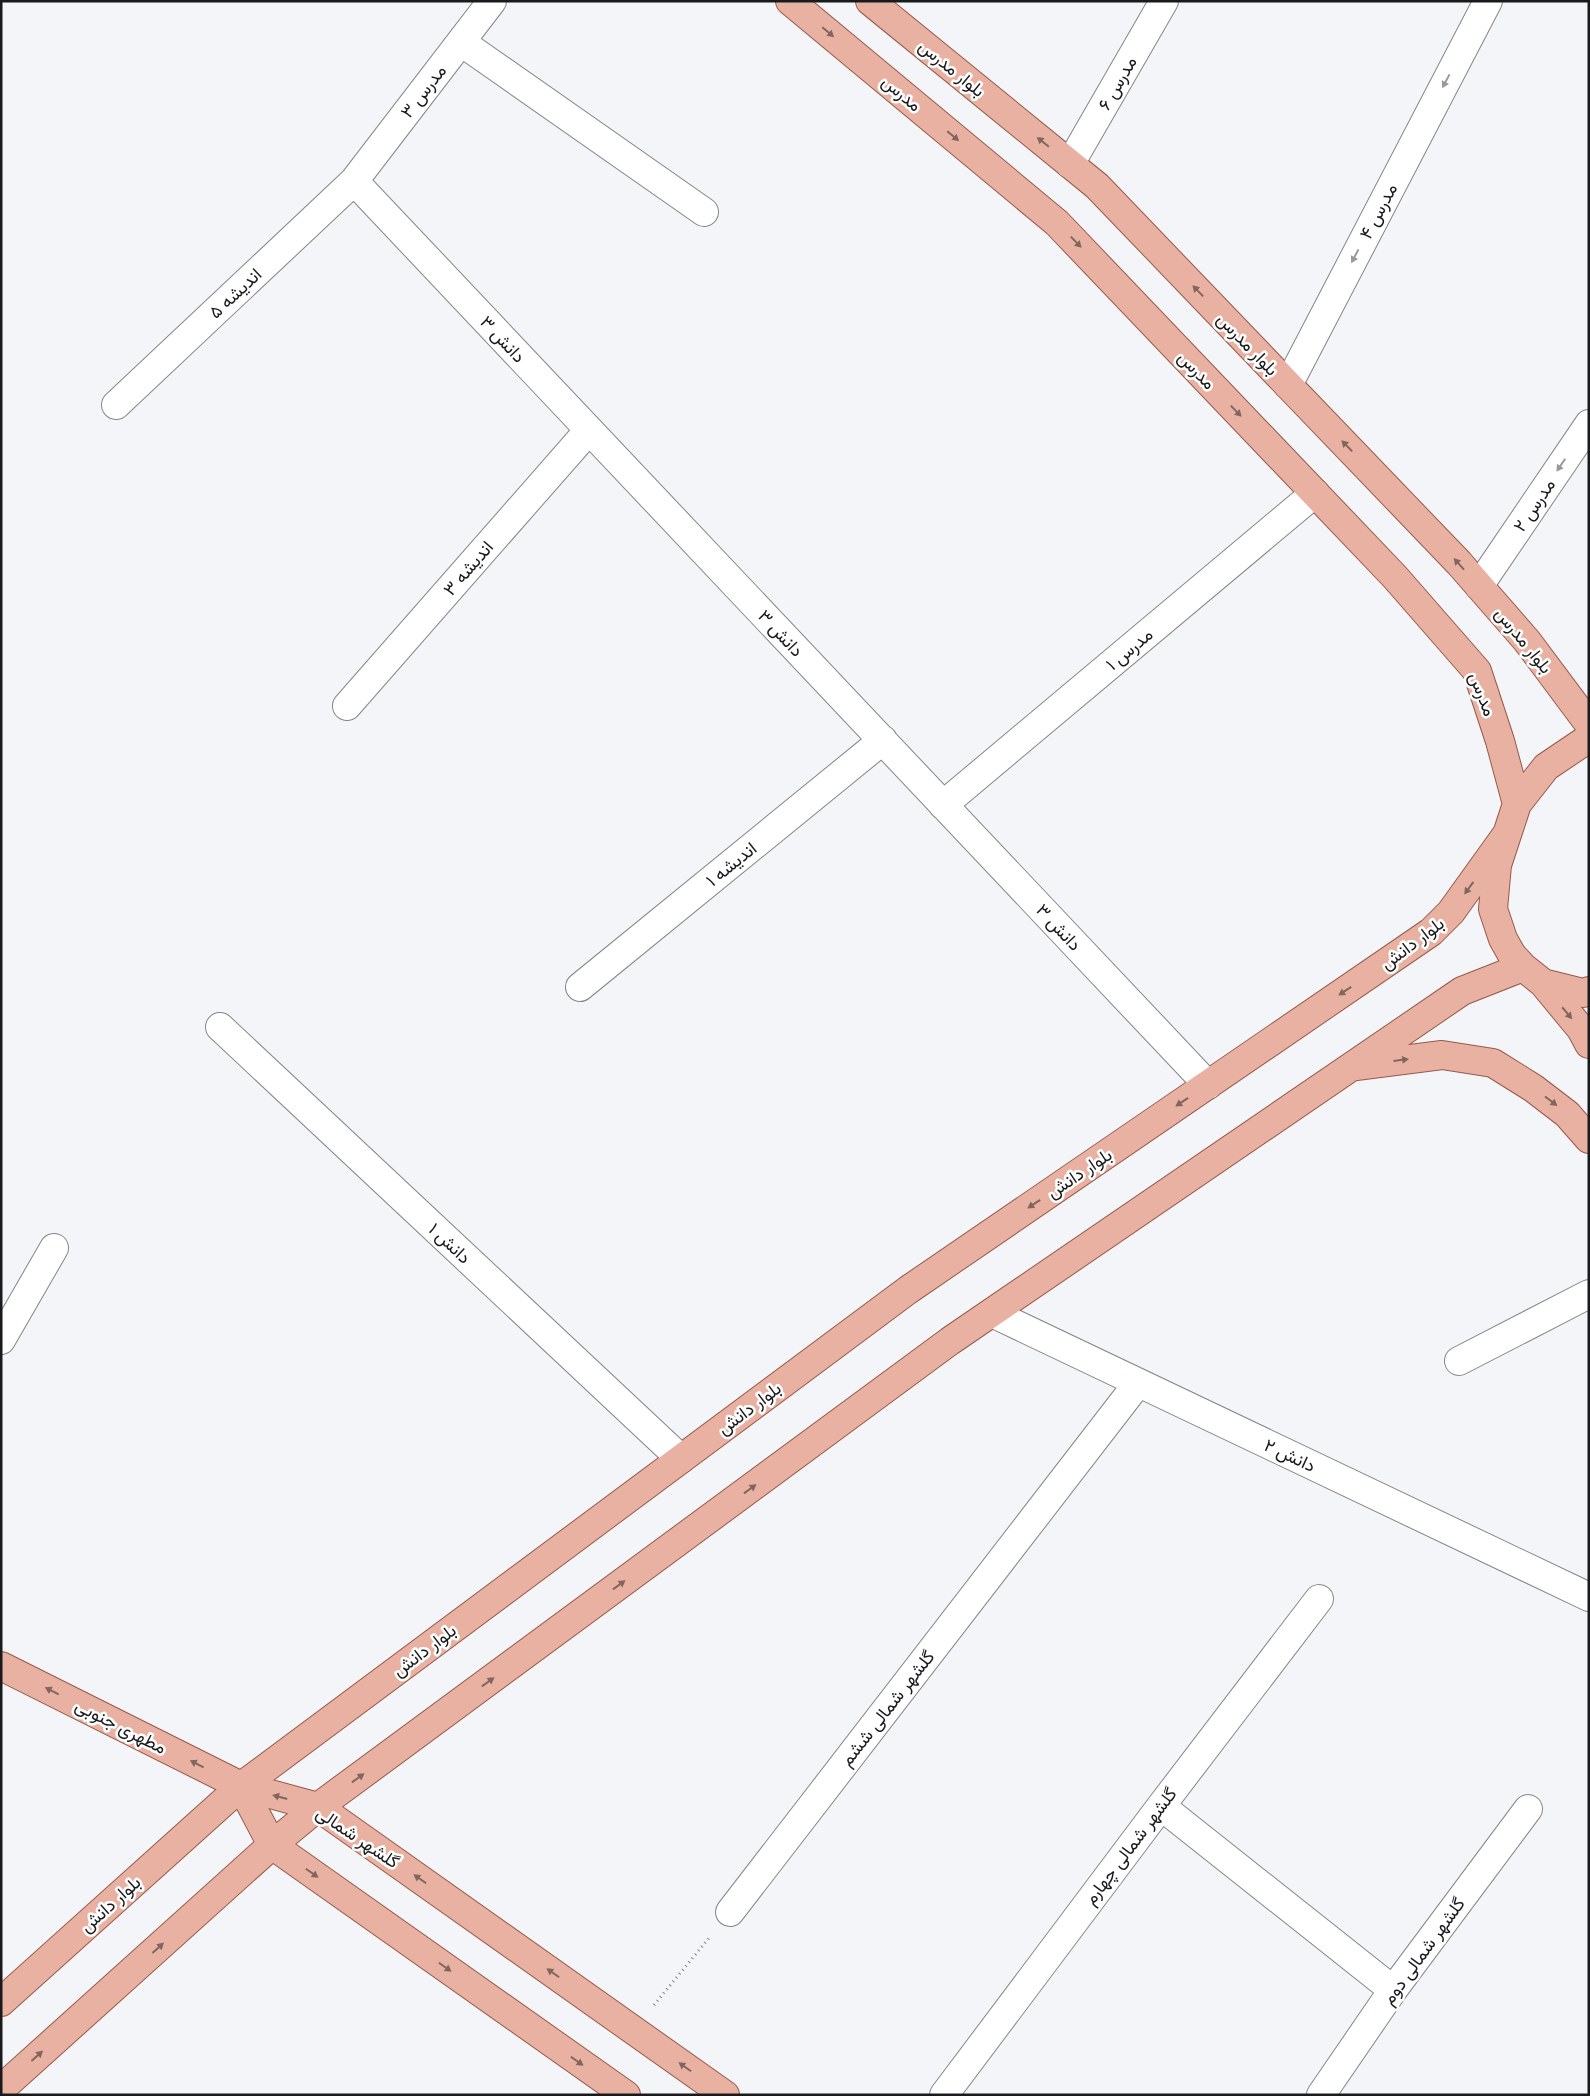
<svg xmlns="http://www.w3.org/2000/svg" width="1590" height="2096" viewBox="0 0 1590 2096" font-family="Roboto,Vazirmatn,sans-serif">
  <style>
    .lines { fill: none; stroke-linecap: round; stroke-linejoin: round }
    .minor-casing { stroke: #84868a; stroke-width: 30 }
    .major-casing { stroke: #965a4a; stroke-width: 30 }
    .path { stroke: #858689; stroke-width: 3; stroke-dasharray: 1 4; stroke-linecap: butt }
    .minor { stroke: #fff; stroke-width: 28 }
    .major { stroke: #e9b1a1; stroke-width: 28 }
    .oneway { fill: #81665e }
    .oneway2 { fill: #989899 }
    .labels { text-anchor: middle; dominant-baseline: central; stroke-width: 5; stroke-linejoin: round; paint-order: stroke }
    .street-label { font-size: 18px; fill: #191a1c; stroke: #fff }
  </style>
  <rect width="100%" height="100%" fill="#f3f5f9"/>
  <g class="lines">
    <!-- minor casing -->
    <g class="minor-casing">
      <path id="minor" d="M461,42L704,212
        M1070,164L1164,1
        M354,181L1208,1085
        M1288,385L1488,1
        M116,405L354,181L492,1
        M1479,586L1589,424
        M347,706L589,430
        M943,805L1315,493
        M580,987L883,740
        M220,1027L681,1459
        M992,1313L1589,1597
        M1,1340L54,1248
        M1459,1361L1589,1294
        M1161,1806L1393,1990
        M730,1912L1138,1383
        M944,2095L1161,1806L1319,1599
        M1321,2095L1393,1990L1528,1809"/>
    </g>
    <!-- major casing -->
    <g class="major-casing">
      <path id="major" d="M790,1L1057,223L1395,577L1477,671L1500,741L1517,804
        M870,1L1097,186L1459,563L1527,641L1589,724
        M1589,738L1546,767L1517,804L1497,865L1493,909L1503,939L1512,955L1523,967L1543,983L1583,993L1589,991
        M1543,983L1581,1029L1589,1044
        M1356,1066L1442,1055L1493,1063L1533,1088L1567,1114L1589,1139
        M1,1666L241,1786L318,1807L725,2095
        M241,1786L272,1845L626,2095
        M1,2002L239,1788L908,1290L1431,932L1451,912L1507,834
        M1,2089L272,1845L318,1807L950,1341L1462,991L1523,967"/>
    </g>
    <!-- path -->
    <path class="path" d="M654,2005L709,1938"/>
    <!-- minor -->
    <use href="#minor" class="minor"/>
    <!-- major -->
    <use href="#major" class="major"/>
  </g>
  <!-- one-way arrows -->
  <defs><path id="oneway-solid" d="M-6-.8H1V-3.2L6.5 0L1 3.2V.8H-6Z" transform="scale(1.25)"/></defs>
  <g class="oneway">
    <use href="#oneway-solid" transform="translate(828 32) rotate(40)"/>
    <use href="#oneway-solid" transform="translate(953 136) rotate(40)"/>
    <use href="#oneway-solid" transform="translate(1043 142) rotate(-141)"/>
    <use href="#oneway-solid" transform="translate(1076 242) rotate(46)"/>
    <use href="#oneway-solid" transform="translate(1198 291) rotate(-134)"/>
    <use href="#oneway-solid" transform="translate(1236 411) rotate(46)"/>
    <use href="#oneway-solid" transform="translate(1347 446) rotate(-134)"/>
    <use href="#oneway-solid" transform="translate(1459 564) rotate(-132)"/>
    <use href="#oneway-solid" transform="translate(1469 888) rotate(126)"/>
    <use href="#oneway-solid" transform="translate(1345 991) rotate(146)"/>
    <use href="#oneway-solid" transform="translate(1567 1013) rotate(50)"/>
    <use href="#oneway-solid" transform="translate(1401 1060) rotate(-7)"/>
    <use href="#oneway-solid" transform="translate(1551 1101) rotate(37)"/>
    <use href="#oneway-solid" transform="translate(1182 1102) rotate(146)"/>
    <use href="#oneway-solid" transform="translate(1034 1204) rotate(146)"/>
    <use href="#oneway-solid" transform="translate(750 1489) rotate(-36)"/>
    <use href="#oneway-solid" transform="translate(619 1585) rotate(-36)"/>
    <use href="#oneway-solid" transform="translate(488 1682) rotate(-36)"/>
    <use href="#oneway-solid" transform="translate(52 1691) rotate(-153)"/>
    <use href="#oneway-solid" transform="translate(197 1764) rotate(-153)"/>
    <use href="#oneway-solid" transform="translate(358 1778) rotate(-36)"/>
    <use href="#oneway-solid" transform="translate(280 1797) rotate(-165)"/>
    <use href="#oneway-solid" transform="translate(312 1873) rotate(35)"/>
    <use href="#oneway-solid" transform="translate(420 1879) rotate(-145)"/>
    <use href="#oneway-solid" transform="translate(158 1948) rotate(-42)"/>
    <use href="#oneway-solid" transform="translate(445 1967) rotate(35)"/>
    <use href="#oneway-solid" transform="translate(553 1973) rotate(-145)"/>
    <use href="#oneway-solid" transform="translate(37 2056) rotate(-42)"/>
    <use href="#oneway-solid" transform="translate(577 2061) rotate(35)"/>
    <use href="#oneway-solid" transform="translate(685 2067) rotate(-145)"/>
  </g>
  <g class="oneway2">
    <use href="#oneway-solid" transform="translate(1446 81) rotate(118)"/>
    <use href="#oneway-solid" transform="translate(1355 256) rotate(118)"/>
    <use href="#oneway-solid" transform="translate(1561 465) rotate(124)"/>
  </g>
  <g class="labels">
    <!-- street labels -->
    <g class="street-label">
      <text transform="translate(952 68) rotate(39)">بلوار مدرس</text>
      <text transform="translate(1117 83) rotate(-60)">مدرس ۶</text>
      <text transform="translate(423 91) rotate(-52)">مدرس ۳</text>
      <text transform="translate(902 93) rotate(40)">مدرس</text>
      <text transform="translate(1378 211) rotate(-62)">مدرس ۴</text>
      <text transform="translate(235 293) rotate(-43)">اندیشه ۵</text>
      <text transform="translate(503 339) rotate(47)">دانش ۳</text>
      <text transform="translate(1248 344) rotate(46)">بلوار مدرس</text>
      <text transform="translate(1197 370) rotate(46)">مدرس</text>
      <text transform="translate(1534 505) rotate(-56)">مدرس ۲</text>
      <text transform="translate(468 568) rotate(-49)">اندیشه ۳</text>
      <text transform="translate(781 633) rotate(47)">دانش ۳</text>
      <text transform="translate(1524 640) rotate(51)">بلوار مدرس</text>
      <text transform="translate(1129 649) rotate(-40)">مدرس ۱</text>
      <text transform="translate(1483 694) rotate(69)">مدرس</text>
      <text transform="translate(731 864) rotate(-39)">اندیشه ۱</text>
      <text transform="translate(1059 927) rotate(47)">دانش ۳</text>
      <text transform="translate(1412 943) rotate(-37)">بلوار دانش</text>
      <text transform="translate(1079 1173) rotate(-34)">بلوار دانش</text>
      <text transform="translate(450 1243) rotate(43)">دانش ۱</text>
      <text transform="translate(749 1408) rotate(-37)">بلوار دانش</text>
      <text transform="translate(1290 1455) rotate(25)">۲ دانش</text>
      <text transform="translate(424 1650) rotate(-37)">بلوار دانش</text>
      <text transform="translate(887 1708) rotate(-52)">گلشهر شمالی ششم</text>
      <text transform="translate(121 1726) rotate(27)">مطهری جنوبی</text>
      <text transform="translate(358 1837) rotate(34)">گلشهر شمالی</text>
      <text transform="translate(1130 1846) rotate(-53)">گلشهر شمالی چهارم</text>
      <text transform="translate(110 1904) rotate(-42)">بلوار دانش</text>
      <text transform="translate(1423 1951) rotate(-54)">گلشهر شمالی دوم</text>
    </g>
  </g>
  <!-- border -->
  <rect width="1590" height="2096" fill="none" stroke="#191a1c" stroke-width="5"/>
</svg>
